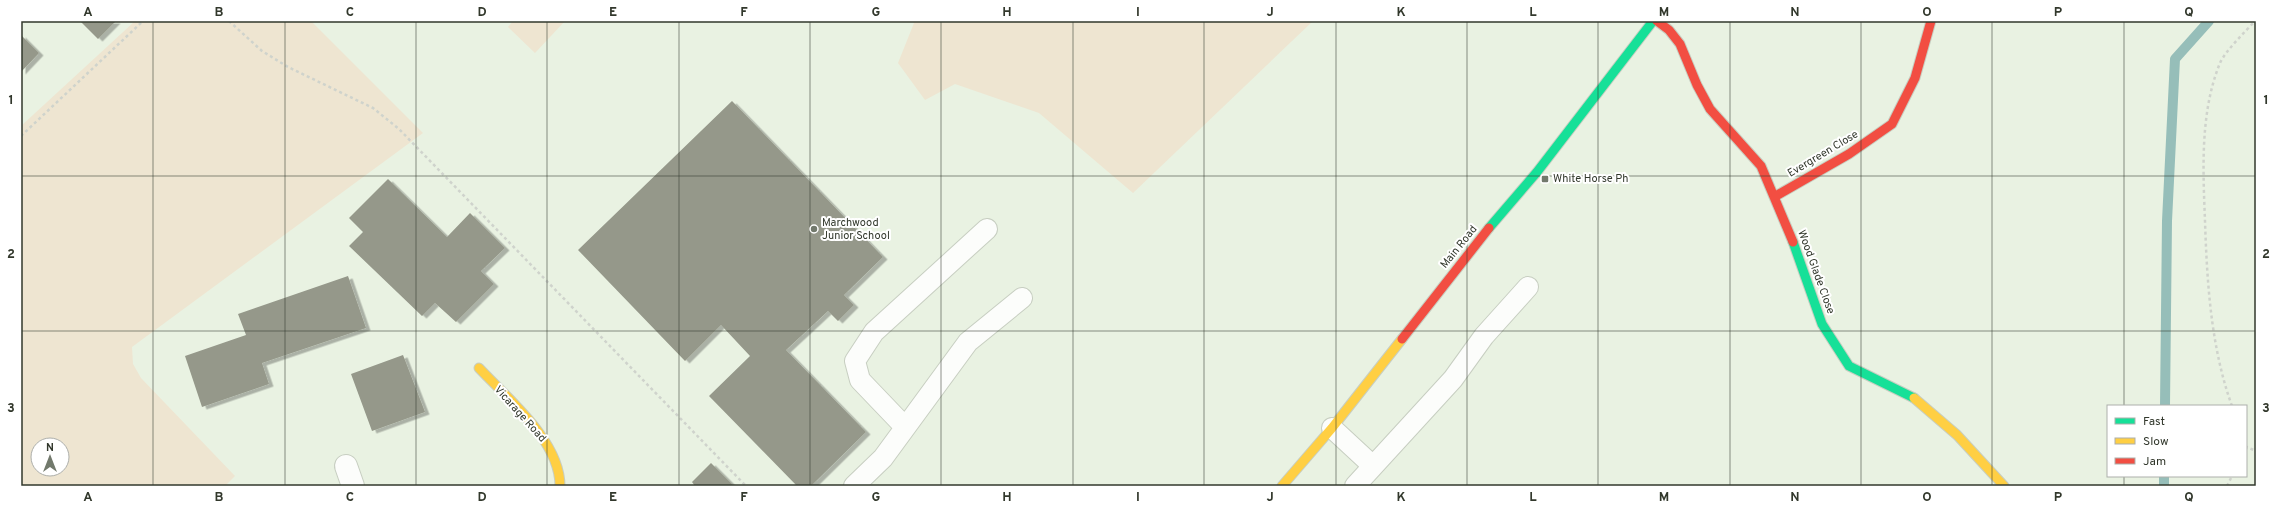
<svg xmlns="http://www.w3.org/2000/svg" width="2277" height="507" viewBox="0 0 2277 507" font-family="Overpass,sans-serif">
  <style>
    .green { fill: #eee5d1; fill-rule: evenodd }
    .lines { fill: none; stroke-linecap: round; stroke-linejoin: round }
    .stream { stroke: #96beb9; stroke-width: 10 }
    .building { fill: #95988a; filter: url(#shadow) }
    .lane-casing { stroke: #c7cec1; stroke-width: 22 }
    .street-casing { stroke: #c7cec1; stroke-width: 24 }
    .fast-casing { stroke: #c7cec1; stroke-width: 11 }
    .slow-casing { stroke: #c7cec1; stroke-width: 11 }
    .jam-casing { stroke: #c7cec1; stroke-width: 11 }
    .path { stroke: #cfd3cc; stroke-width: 2.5; stroke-dasharray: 3 3; stroke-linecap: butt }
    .lane { stroke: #fcfdfb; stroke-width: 20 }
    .street { stroke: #fcfdfb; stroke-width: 22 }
    .fast { stroke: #16e098; stroke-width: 9 }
    .slow { stroke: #ffcf43; stroke-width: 9 }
    .jam { stroke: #f24e42; stroke-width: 9 }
    .grid { fill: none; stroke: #32382c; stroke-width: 1; stroke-opacity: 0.55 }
    .poi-dot { fill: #72796c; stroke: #fff; stroke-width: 1.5 }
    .labels { text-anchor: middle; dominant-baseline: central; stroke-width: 4; stroke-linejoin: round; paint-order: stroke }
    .street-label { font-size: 11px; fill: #32382c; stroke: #fff }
    .poi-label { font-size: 11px; fill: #32382c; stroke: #fff; text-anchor: start }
    .neatline { fill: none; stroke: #32382c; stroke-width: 1.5 }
    .grid-label { font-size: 13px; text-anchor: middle; font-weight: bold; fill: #32382c }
  </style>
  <defs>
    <filter id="shadow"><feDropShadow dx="4.5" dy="2.5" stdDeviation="0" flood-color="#0004"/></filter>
  </defs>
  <rect width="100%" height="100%" fill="#e9f2e2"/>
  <!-- green -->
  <path class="green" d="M135,21H311L423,133L132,347L133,364L141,378L235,476L225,486H21V126ZM38,445H62V469H38Z
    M513,21H565L535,53L508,27Z
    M912,21H1313L1133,193L1039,113L955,84L925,100L898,63L914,23Z"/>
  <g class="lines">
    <!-- stream -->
    <path class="stream" d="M2165,406L2167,221L2175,59L2209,21
      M2164,486V476"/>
  </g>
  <!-- building -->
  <path class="building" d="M80,21H116L98,39Z
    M21,35L39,53L21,72Z
    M732,101L883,257L844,295L854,305L838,321L828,311L786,350L866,432L811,486H797L709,396L750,356L721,325L685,361L578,250Z
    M388,179L447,237L470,213L505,248L481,271L494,284L456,322L435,303L422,316L349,246L363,232L349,218Z
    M348,276L366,328L262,363L269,384L202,407L185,356L246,335L238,314Z
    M403,355L425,412L372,431L351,374Z
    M711,463L734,486H695L692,482Z"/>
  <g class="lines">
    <!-- lane casing -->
    <g class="lane-casing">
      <path id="lane" d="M904,426L860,380L855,361L874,332L987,229
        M1332,428L1373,466
        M854,486L883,458L968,342L1022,298
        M1355,486L1453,379L1484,336L1528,287"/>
    </g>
    <!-- street casing -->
    <g class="street-casing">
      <path id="street" d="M346,466L353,486"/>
    </g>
    <!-- fast casing -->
    <g class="fast-casing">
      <path id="fast" d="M1489,228L1537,172L1653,21
        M1793,242L1822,324L1849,366L1914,398"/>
    </g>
    <!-- slow casing -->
    <g class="slow-casing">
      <path id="slow" d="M479,368C508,399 560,441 560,486
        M1914,398L1957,435L2004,486
        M1282,486L1332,428L1402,339"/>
    </g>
    <!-- jam casing -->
    <g class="jam-casing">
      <path id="jam" d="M1657,21L1669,30L1680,44L1697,85L1710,109L1761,166L1793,242
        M1774,197L1849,154L1892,124L1915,78L1931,21
        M1402,339L1489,228"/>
    </g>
    <!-- path -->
    <path class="path" d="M229,21L262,51L288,67L373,108L399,129L746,486
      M21,136L143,21
      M2232,406C2211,348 2207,283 2205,221C2203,169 2200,112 2220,63C2226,50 2245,32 2255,21
      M2246,449L2247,447L2256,451
      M2227,486L2232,476"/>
    <!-- lane -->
    <use href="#lane" class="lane"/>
    <!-- street -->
    <use href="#street" class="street"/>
    <!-- fast -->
    <use href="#fast" class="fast"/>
    <!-- slow -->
    <use href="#slow" class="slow"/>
    <!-- jam -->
    <use href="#jam" class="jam"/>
  </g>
  <!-- grid -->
  <path class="grid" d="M153,21V486M285,21V486M416,21V486M547,21V486M679,21V486M810,21V486M941,21V486M1073,21V486M1204,21V486M1336,21V486M1467,21V486M1598,21V486M1730,21V486M1861,21V486M1992,21V486M2124,21V406M21,176H2256M21,331H2256M2124,476V486"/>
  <!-- markers -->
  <g class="poi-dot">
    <rect x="1541" y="175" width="8" height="8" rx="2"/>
    <circle cx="814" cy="229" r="4"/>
  </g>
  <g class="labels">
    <!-- street labels -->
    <g class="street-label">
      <text transform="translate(1823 154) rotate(-31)">Evergreen Close</text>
      <text transform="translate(1459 247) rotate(-51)">Main Road</text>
      <text transform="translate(1816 272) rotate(70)">Wood Glade Close</text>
      <text transform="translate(520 414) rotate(48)">Vicarage Road</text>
    </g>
    <!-- poi labels -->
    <g class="poi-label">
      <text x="1553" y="179">White Horse Ph</text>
      <text x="822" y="223">Marchwood<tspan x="822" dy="13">Junior School</tspan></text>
    </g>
  </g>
  <!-- border -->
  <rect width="2277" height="507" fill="none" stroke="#ffffff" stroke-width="44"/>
  <!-- legend -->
  <rect x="2107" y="405" width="140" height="72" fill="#ffffff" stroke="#adafab"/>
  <rect x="2115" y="418" width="20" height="6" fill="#16e098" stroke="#adafab"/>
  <text x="2143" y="425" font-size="12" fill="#32382c">Fast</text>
  <rect x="2115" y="438" width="20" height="6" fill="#ffcf43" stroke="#adafab"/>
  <text x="2143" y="445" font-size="12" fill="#32382c">Slow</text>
  <rect x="2115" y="458" width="20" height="6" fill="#f24e42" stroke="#adafab"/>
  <text x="2143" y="465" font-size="12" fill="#32382c">Jam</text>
  <!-- north arrow -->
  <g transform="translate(50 457)"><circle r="19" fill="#ffffff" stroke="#adafab"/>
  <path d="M0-3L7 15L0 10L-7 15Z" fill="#72796c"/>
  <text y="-6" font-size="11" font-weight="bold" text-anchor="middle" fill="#32382c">N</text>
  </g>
  <rect x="22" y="22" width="2233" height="463" class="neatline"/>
  <g class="grid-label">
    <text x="88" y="16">A</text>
    <text x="219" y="16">B</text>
    <text x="350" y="16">C</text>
    <text x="482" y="16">D</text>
    <text x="613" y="16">E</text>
    <text x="744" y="16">F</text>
    <text x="876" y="16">G</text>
    <text x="1007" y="16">H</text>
    <text x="1138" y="16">I</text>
    <text x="1270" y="16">J</text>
    <text x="1401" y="16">K</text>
    <text x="1533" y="16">L</text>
    <text x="1664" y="16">M</text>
    <text x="1795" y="16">N</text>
    <text x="1927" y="16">O</text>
    <text x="2058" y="16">P</text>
    <text x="2189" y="16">Q</text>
    <text x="11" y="104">1</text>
    <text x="2266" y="104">1</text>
    <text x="11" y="258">2</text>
    <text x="2266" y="258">2</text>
    <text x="11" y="412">3</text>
    <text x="2266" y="412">3</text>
    <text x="88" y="501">A</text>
    <text x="219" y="501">B</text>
    <text x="350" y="501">C</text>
    <text x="482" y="501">D</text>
    <text x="613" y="501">E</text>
    <text x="744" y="501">F</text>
    <text x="876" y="501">G</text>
    <text x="1007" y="501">H</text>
    <text x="1138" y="501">I</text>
    <text x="1270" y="501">J</text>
    <text x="1401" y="501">K</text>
    <text x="1533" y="501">L</text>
    <text x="1664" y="501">M</text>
    <text x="1795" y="501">N</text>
    <text x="1927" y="501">O</text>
    <text x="2058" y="501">P</text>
    <text x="2189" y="501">Q</text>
  </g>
</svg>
